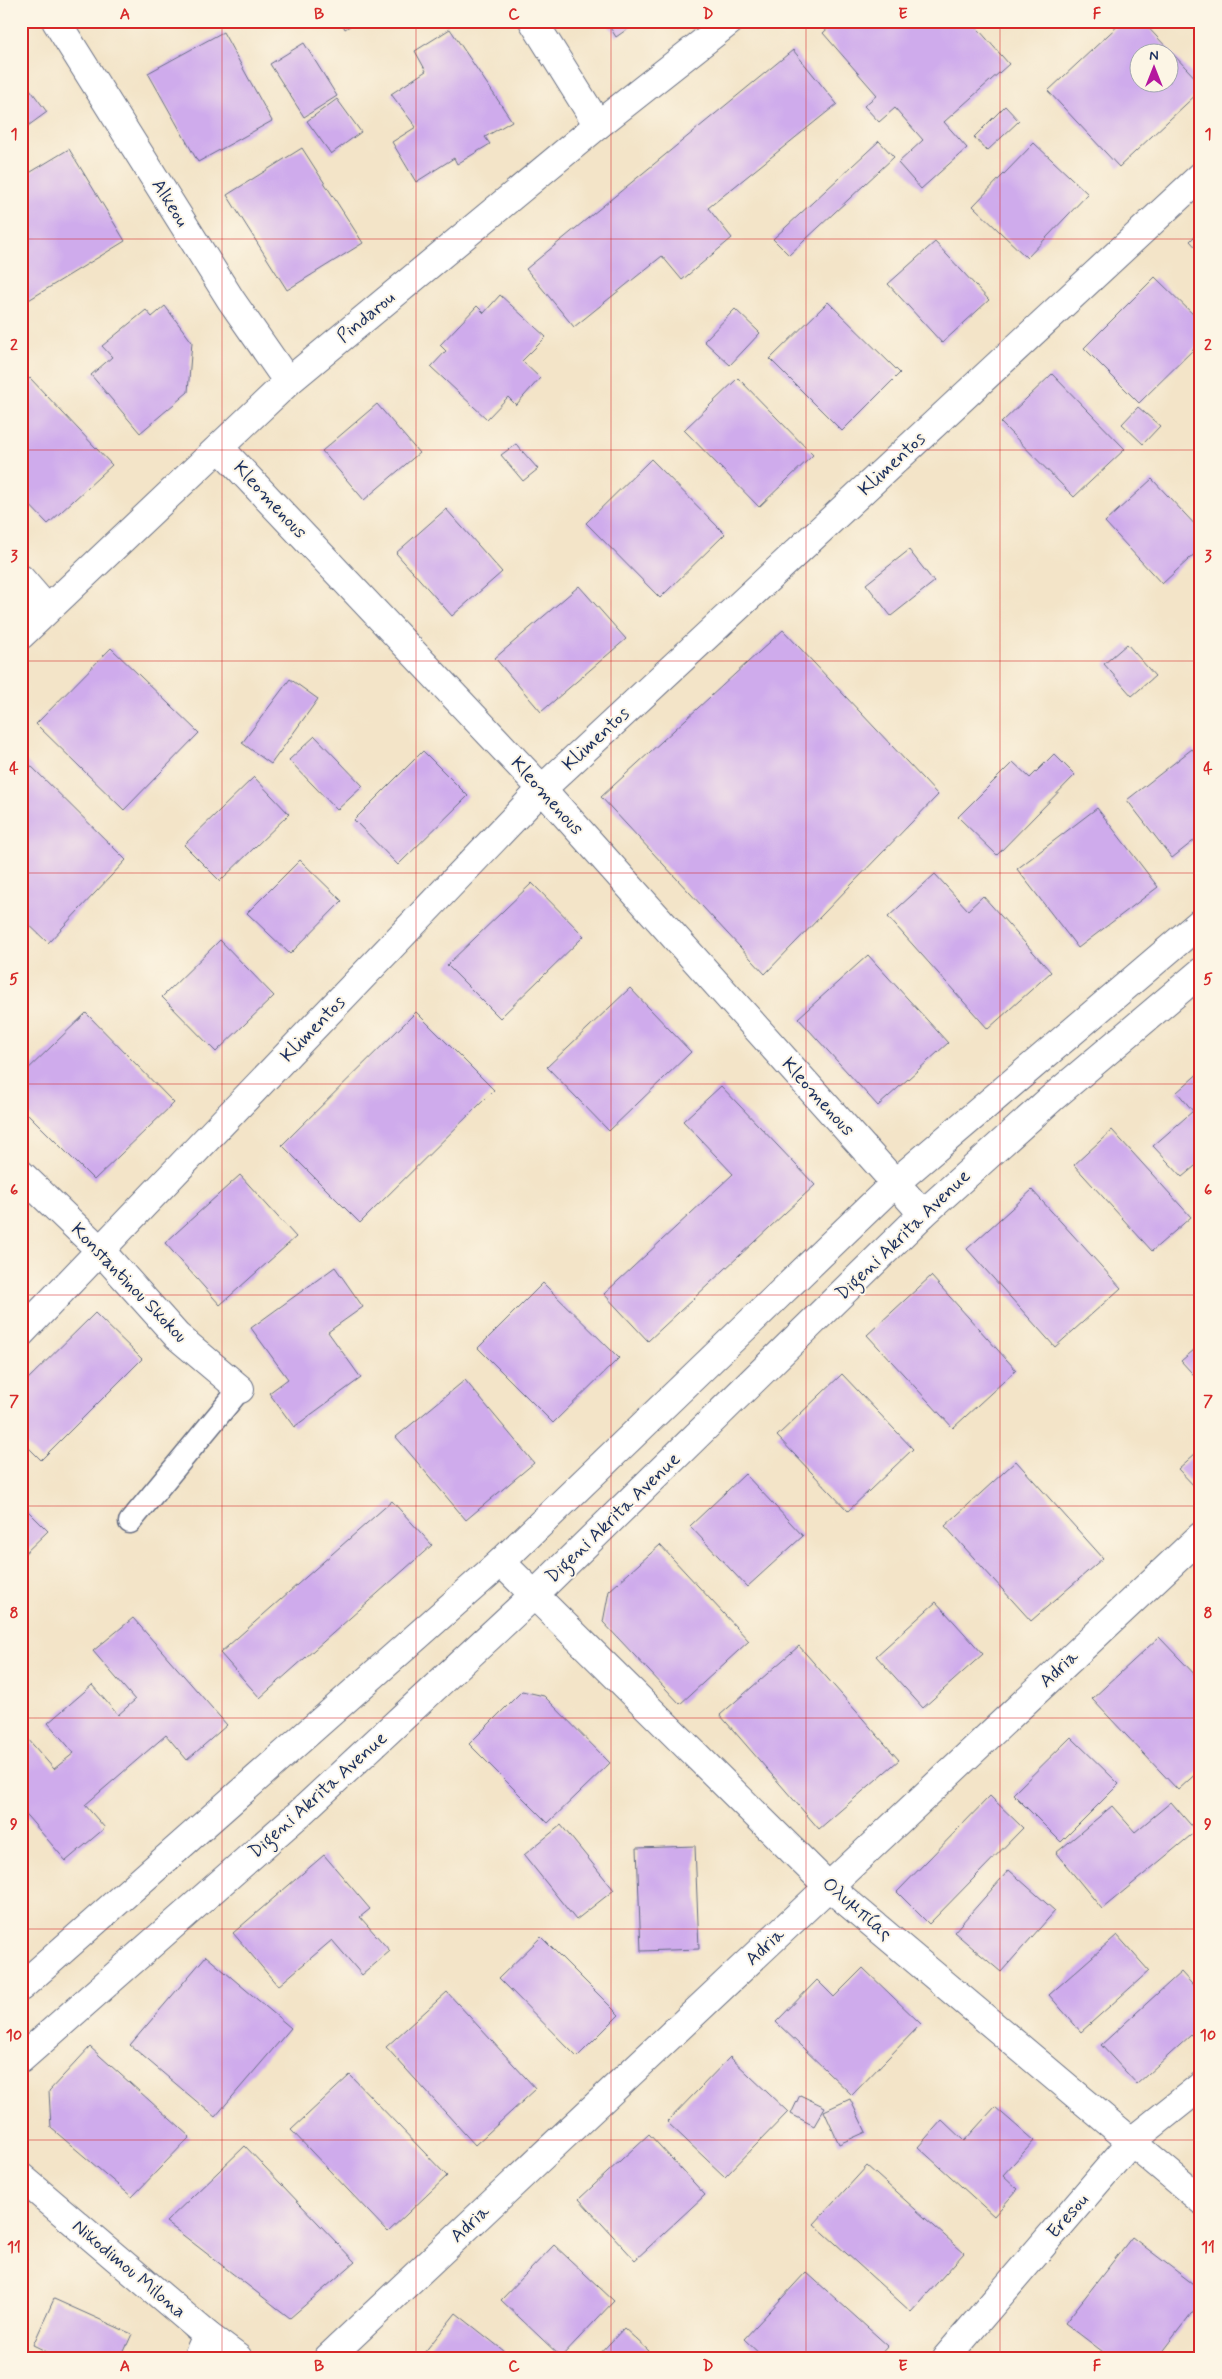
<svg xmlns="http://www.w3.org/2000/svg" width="1222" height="2379" viewBox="0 0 1222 2379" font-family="Mynerve,sans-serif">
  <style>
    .building { fill: #cfabec; fill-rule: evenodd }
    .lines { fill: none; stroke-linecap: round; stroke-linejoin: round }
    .service-casing { stroke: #676e83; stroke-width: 25 }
    .minor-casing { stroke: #676e83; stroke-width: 30 }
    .tertiary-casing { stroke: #676e83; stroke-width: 30 }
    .primary-casing { stroke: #676e83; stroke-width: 30 }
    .service { stroke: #fff; stroke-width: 22 }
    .minor { stroke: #fff; stroke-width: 28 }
    .tertiary { stroke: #fff; stroke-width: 28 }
    .primary { stroke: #fff; stroke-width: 28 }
    .grid { fill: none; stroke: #d62828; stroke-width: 1; stroke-opacity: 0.55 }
    .labels { text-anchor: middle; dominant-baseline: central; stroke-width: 4; stroke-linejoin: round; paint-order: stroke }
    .street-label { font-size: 19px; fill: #1b2f5e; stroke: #fcf5e5 }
    .neatline { fill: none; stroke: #d62828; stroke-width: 2 }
    .grid-label { font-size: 16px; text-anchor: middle; font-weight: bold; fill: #d62828 }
  </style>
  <rect width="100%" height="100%" fill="#fcf5e5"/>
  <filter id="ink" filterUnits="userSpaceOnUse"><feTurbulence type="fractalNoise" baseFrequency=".02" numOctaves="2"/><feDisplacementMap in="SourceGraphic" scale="10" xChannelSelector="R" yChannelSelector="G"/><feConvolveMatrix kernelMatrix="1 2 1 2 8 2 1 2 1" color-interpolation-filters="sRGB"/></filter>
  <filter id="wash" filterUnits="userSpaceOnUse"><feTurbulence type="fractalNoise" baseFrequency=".0096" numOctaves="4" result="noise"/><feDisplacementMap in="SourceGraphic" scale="20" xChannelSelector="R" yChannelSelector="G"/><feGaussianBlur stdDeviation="1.12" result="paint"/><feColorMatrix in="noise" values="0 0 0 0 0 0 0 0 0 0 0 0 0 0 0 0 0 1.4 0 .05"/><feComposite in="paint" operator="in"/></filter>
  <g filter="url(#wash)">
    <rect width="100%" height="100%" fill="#f3e4c8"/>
    <g id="blocks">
      <!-- building -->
      <path class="building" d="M341,21H358L345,29Z
        M606,21H639L616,37Z
        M836,21H971L1009,64L944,122L967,148L921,189L898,163L923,140L895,108L879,122L864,106L877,95L823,33Z
        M1123,21H1142L1201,84V90L1119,167L1048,91ZM1140,52H1170V82H1140Z
        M450,29L512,121L485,137L490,144L457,164L454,158L416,182L392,142L416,127L391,94L426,71L415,51Z
        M223,32L272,121L198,162L148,73Z
        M304,43L337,96L304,117L270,64Z
        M793,50L837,104L708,208L732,238L682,280L662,256L574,327L526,269Z
        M21,77L47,112L21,131Z
        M337,99L361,132L331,154L307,121Z
        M1005,106L1019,121L987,151L974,137Z
        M879,141L894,157L789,255L773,239Z
        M1034,143L1088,194L1027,258L973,206Z
        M302,148L363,243L287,290L227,195Z
        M69,149L125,241L27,301L21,291V178Z
        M1201,230V253L1190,241Z
        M935,242L989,300L942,343L888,284Z
        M1155,277L1201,322V342L1139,403L1084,348Z
        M500,295L546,337L522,361L540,378L516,405L508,397L487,419L431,367L446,351L440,345L477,306L484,313Z
        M828,302L900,373L842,431L770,359Z
        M165,306L192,342L188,392L140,433L91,375L112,357L102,346L146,310L152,317Z
        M735,309L760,333L730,365L704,341Z
        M1052,374L1125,449L1074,497L1001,423Z
        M30,378L112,465L48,524L21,496V386Z
        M738,378L813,455L759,507L684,430Z
        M377,404L419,453L364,500L322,451Z
        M1138,407L1160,426L1143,444L1122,424Z
        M516,444L538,469L523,481L501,455Z
        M651,459L725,534L660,598L586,523Z
        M1152,479L1201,531V548L1162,584L1105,522Z
        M446,509L502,572L452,616L396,553Z
        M909,550L934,582L891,616L866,584Z
        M579,586L626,639L541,712L495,658Z
        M783,630L938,795L765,974L601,797Z
        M1127,644L1155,676L1132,696L1104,664Z
        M111,648L199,733L124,810L36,724Z
        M290,679L318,699L271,764L242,743Z
        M315,736L363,786L337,810L289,760Z
        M1192,749L1201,759V835L1172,858L1127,800Z
        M423,751L468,796L398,865L354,820Z
        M1054,754L1075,775L997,855L958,817L1013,762L1030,778Z
        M21,756L126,860L48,943L21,917Z
        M254,777L289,814L220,881L184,845Z
        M1097,808L1158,887L1078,948L1017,869Z
        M300,860L342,901L290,954L247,913Z
        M935,874L968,910L983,896L1051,972L988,1029L888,917Z
        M532,883L584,936L500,1018L447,965Z
        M220,940L274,996L216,1052L162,997Z
        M868,955L948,1043L878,1106L798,1018Z
        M630,988L691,1052L609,1131L547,1067Z
        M416,1012L494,1090L360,1223L282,1145Z
        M86,1013L174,1103L94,1180L21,1107V1076Z
        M1201,1071V1161L1182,1177L1153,1146L1193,1111L1177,1092Z
        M721,1086L815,1185L648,1341L604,1294L733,1174L683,1121Z
        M1112,1130L1191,1217L1152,1251L1074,1165Z
        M240,1175L296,1237L220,1305L165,1243Z
        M1032,1190L1121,1288L1055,1347L967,1249Z
        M335,1267L363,1307L328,1332L361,1378L294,1427L269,1393L288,1379L251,1328Z
        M931,1276L1016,1370L953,1428L867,1335Z
        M543,1283L619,1358L553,1423L478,1348Z
        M95,1313L142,1359L41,1460L21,1440V1386Z
        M1201,1344V1383L1181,1361Z
        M842,1374L913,1449L848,1511L777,1436Z
        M465,1380L534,1463L466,1520L396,1437Z
        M1196,1453L1201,1458V1485L1197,1489L1178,1469Z
        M1016,1461L1103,1558L1031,1621L945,1526Z
        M745,1474L803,1536L747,1587L690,1526Z
        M392,1501L432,1545L260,1698L220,1653Z
        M21,1504L48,1531L21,1557Z
        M660,1545L749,1641L680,1704L603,1622L609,1591Z
        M936,1602L983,1654L923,1708L876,1656Z
        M133,1618L227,1725L187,1760L166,1735L85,1805L105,1828L66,1861L21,1809V1731L54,1769L74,1753L48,1723L92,1685L118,1715L135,1700L93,1651Z
        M1159,1637L1201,1681V1769L1178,1790L1092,1699Z
        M799,1646L899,1760L819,1829L720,1715Z
        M522,1691L544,1696L610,1763L548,1823L469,1744Z
        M1071,1737L1119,1784L1061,1842L1013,1794Z
        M990,1796L1023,1828L929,1924L897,1892Z
        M1171,1802L1196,1831L1102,1909L1056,1853L1112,1806L1135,1832Z
        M561,1825L614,1890L576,1920L524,1855Z
        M695,1846L699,1949L641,1951L637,1848Z
        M324,1855L370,1909L360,1917L390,1951L362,1975L332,1940L278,1986L233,1933Z
        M1009,1870L1055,1911L1001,1972L954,1932Z
        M1201,1911V1924L1194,1917Z
        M1117,1935L1149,1971L1081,2032L1049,1995Z
        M541,1937L619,2015L577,2057L499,1978Z
        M206,1956L291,2028L215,2117L130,2045Z
        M863,1968L921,2024L852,2095L776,2022L817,1980L834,1997Z
        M1181,1972L1201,1994V2026L1137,2084L1101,2045Z
        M447,1992L536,2089L475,2145L386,2047Z
        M90,2047L190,2137L132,2197L51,2128L49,2091Z
        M730,2057L788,2112L725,2177L667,2122Z
        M350,2075L447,2176L388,2232L291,2130Z
        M800,2095L825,2107L814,2126L791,2114Z
        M850,2099L866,2132L839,2144L824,2111Z
        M995,2107L1034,2141L1003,2175L1018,2189L994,2216L918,2147L942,2120L964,2141Z
        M649,2134L705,2195L635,2260L579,2199Z
        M245,2146L355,2262L290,2318L166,2222Z
        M867,2166L964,2253L911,2312L814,2224Z
        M1132,2237L1201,2290V2301L1157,2358H1111L1065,2323Z
        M554,2245L614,2301L561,2357L501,2300Z
        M21,2255L27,2258L21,2269Z
        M806,2272L888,2346L877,2358H764L744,2339Z
        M54,2299L132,2334L121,2358H60L33,2345Z
        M456,2313L504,2351L499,2358H420Z
        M624,2328L649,2351L643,2358H596Z"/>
    </g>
  </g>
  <g filter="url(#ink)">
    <use href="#blocks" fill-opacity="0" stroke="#676e83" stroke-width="1"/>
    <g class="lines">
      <!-- service casing -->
      <g class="service-casing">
        <path id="service" d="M130,1522L240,1389"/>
      </g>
      <!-- minor casing -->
      <g class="minor-casing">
        <path id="minor" d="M56,21L231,300L288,382
          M533,21L598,125
          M220,448L542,789L923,1214
          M21,579L47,609
          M21,1174L101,1251L177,1336L240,1389
          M21,1333L542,789L1201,176
          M501,1562L828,1886L1201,2200
          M197,2358L207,2335
          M328,2358L1201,1536
          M946,2358L1132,2141L1201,2086"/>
      </g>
      <!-- tertiary casing -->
      <g class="tertiary-casing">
        <path id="tertiary" d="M21,635L288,382L598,125L730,21
          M21,2177L207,2335L238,2358"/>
      </g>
      <!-- primary casing -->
      <g class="primary-casing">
        <path id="primary" d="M21,1987L501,1562L895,1183L1201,922
          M21,2059L300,1813L534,1595L923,1214L1052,1098L1201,972"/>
      </g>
      <!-- service -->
      <use href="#service" class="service"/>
      <!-- minor -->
      <use href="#minor" class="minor"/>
      <!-- tertiary -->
      <use href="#tertiary" class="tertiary"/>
      <!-- primary -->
      <use href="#primary" class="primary"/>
    </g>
  </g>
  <!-- grid -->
  <path class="grid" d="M222,21V2358M416,21V2358M611,21V2358M806,21V2358M1000,21V2358M21,239H1201M21,450H1201M21,661H1201M21,873H1201M21,1084H1201M21,1295H1201M21,1506H1201M21,1718H1201M21,1929H1201M21,2140H1201"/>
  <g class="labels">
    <!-- street labels -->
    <g class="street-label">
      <text transform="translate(170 203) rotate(58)">Alkeou</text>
      <text transform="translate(366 317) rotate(-40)">Pindarou</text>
      <text transform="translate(892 464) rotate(-43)">Klimentos</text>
      <text transform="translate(270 500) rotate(47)">Kleomenous</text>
      <text transform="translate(596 739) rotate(-43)">Klimentos</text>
      <text transform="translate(547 796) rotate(48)">Kleomenous</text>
      <text transform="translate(313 1029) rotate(-46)">Klimentos</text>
      <text transform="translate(818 1097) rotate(48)">Kleomenous</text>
      <text transform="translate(903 1235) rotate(-44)">Digeni Akrita Avenue</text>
      <text transform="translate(129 1283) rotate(46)">Konstantinou Skokou</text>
      <text transform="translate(613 1518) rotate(-44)">Digeni Akrita Avenue</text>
      <text transform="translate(1059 1669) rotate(-43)">Adria</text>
      <text transform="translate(318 1795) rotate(-42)">Digeni Akrita Avenue</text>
      <text transform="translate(857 1909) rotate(41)">Ολυμπίας</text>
      <text transform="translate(765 1947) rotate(-43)">Adria</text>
      <text transform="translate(1068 2216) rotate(-49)">Eresou</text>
      <text transform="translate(470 2224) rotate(-43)">Adria</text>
      <text transform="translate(129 2269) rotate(40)">Nikodimou Milona</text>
    </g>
  </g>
  <!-- margin -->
  <rect width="1222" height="2379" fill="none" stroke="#fcf5e5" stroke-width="55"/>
  <!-- north arrow -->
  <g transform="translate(1154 68)"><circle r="24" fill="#fcf5e5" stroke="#a2a6af"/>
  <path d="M0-4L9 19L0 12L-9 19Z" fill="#b5179e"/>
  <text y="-8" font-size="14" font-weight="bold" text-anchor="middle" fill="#1b2f5e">N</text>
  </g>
  <rect x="28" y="28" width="1166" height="2324" class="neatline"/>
  <g class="grid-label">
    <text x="125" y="19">A</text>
    <text x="319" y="19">B</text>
    <text x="514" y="19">C</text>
    <text x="708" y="19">D</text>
    <text x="903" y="19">E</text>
    <text x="1097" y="19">F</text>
    <text x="14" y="139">1</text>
    <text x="1208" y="139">1</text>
    <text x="14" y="350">2</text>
    <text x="1208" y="350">2</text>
    <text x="14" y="561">3</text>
    <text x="1208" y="561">3</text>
    <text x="14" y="773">4</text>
    <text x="1208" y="773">4</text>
    <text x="14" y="984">5</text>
    <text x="1208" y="984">5</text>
    <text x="14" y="1195">6</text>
    <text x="1208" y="1195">6</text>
    <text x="14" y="1406">7</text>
    <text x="1208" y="1406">7</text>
    <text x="14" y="1618">8</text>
    <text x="1208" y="1618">8</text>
    <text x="14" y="1829">9</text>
    <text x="1208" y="1829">9</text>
    <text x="14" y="2040">10</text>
    <text x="1208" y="2040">10</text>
    <text x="14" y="2252">11</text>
    <text x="1208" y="2252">11</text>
    <text x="125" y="2371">A</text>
    <text x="319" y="2371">B</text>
    <text x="514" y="2371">C</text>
    <text x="708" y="2371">D</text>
    <text x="903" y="2371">E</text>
    <text x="1097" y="2371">F</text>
  </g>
</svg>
